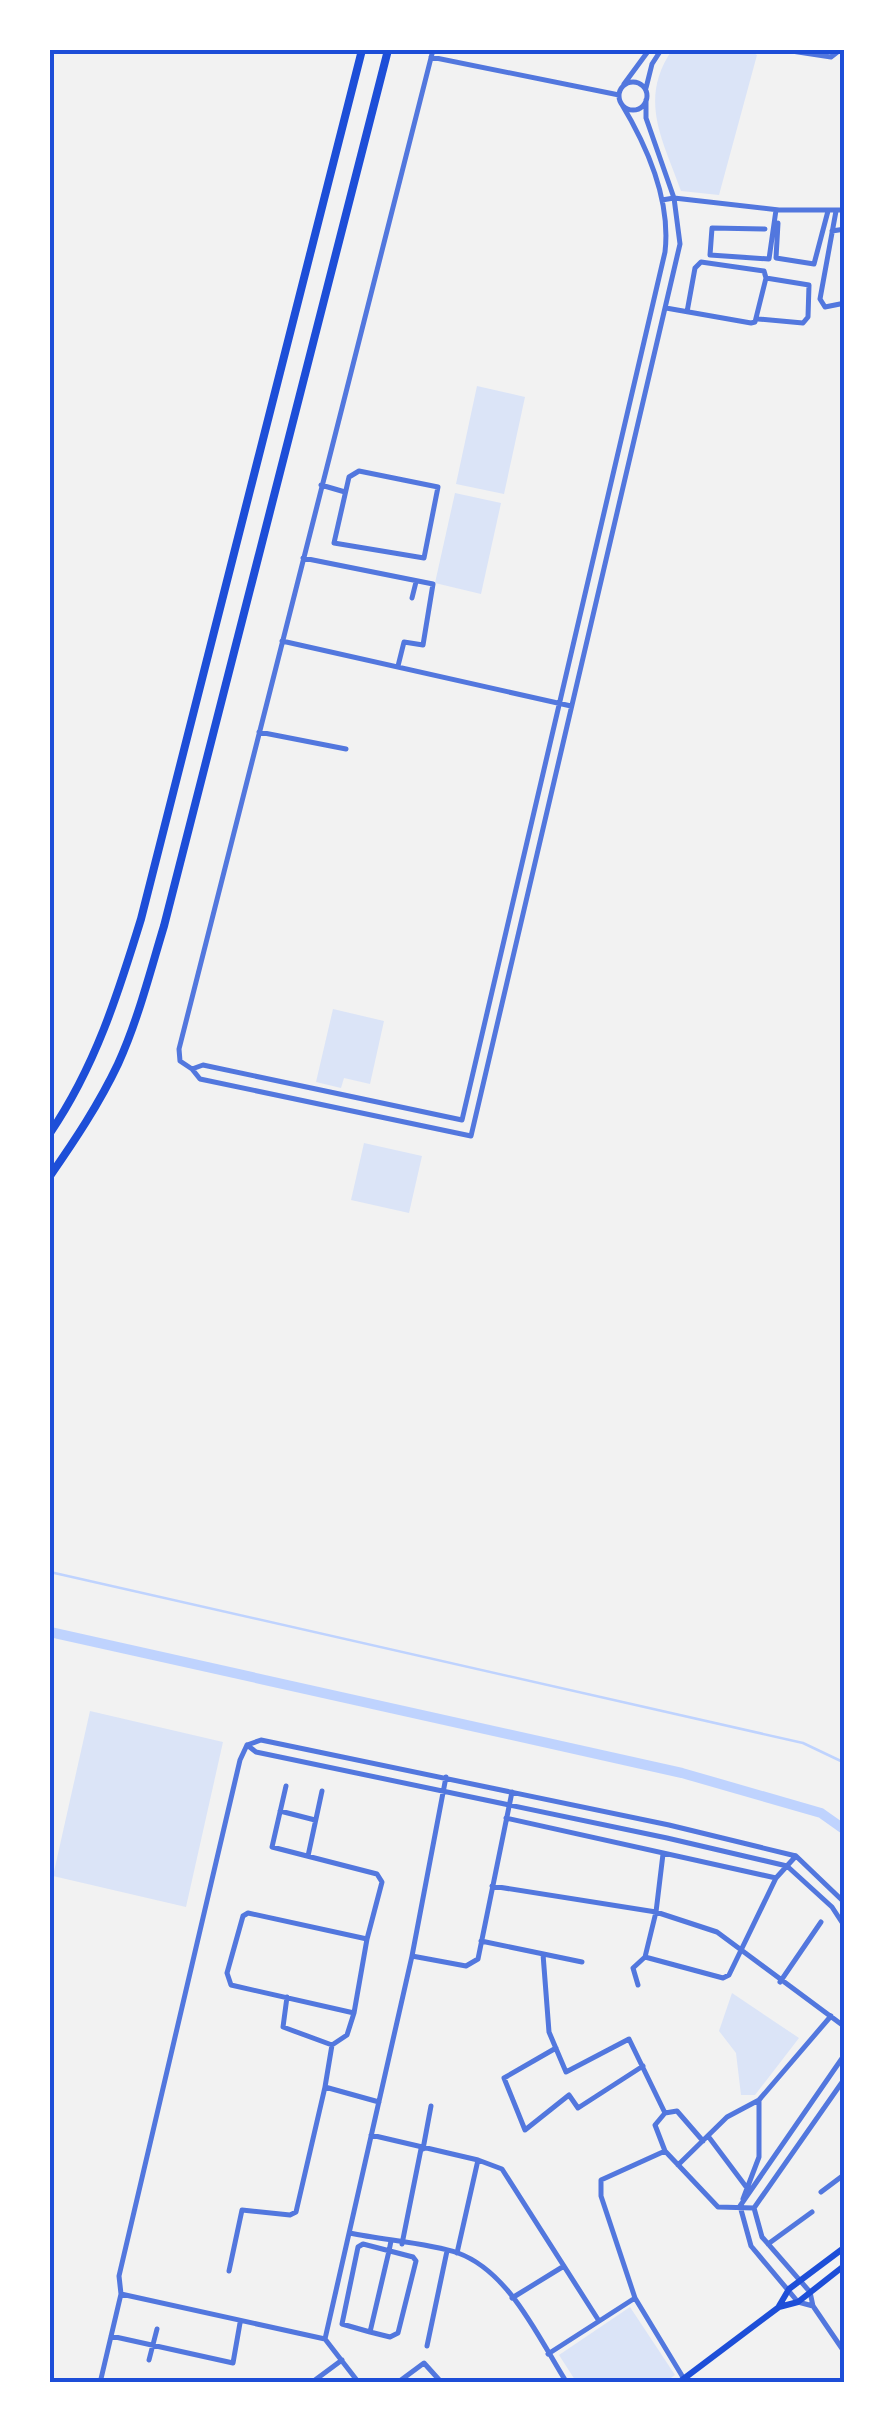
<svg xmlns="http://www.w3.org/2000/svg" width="895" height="2433" viewBox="0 0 895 2433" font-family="Lato,sans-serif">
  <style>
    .green { fill: #dbe4f7 }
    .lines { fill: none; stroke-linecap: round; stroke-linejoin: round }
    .stream { stroke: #bfd3fe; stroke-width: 2.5 }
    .canal { stroke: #bfd3fe; stroke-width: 10 }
    .minor { stroke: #5277de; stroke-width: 5 }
    .secondary { stroke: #1d4ed8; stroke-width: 6 }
    .primary { stroke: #1d4ed8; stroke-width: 8 }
    .neatline { fill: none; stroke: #1d4ed8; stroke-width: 4 }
  </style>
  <rect width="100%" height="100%" fill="#f2f2f2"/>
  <!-- green -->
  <path class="green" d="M672,50H748L757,55L719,195L681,191C663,140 638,100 672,50Z
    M477,386L525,397L504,494L456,484Z
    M455,493L501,503L481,594L435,583Z
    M333,1009L384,1021L370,1084L344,1078L341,1088L316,1082Z
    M364,1143L422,1156L409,1213L351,1200Z
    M90,1711L223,1742L186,1907L53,1876Z
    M732,1993L799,2038L755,2095H741L736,2053L719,2031Z
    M630,2307L675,2375L664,2383H577L559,2355Z"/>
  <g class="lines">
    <!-- stream -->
    <path class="stream" d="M50,1572L803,1743L845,1763"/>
    <!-- canal -->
    <path class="canal" d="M50,1632L682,1773L821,1813L845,1830"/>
    <!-- minor -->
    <path class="minor" d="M785,50L831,57L840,50
      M431,57L619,95
      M619 96a14 14 0 1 1 28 0a14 14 0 1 1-28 0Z
      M624,84L649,50
      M646,88L652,64L661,50
      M621,103C647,146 671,200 665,252L462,1120L203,1065L192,1069L200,1079L471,1136L680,244L674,198L646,118V100
      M662,200L674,198L779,210H845
      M836,211L820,299L825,307L845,303
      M778,223L776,258L814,264L828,211
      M765,229L712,228L710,255L769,259L776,210
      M832,231L845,229
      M666,308L751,323L755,322L766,278L764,271L701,262L695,268L687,312
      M758,319L803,323L808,317L809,285L766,278
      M359,471L438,487L424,558L334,543L349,477Z
      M321,485L345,492
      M303,558L433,584L423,645L404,642L398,666
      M412,598L416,582
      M282,641L571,706
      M259,732L346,749
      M192,1069L180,1061L179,1049L433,50
      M247,1745L256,1752L667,1838L787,1866L832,1907L845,1927
      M247,1745L261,1740L669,1825L796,1856L845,1903
      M286,1786L272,1847L377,1874L382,1882L367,1939L354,2013L347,2035L332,2045L325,2087L379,2102
      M280,1811L315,1820
      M506,1818L776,1878
      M308,1856L322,1791
      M492,1886L656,1912L717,1932L845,2027
      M481,1941L582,1962
      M543,1954L549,2032L566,2072L629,2039L665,2113L655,2125L665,2151
      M412,1956L466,1966L478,1959L512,1792
      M645,1957L723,1978L729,1975L776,1878L796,1856
      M780,1982L821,1922
      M638,1985L633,1968L645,1957L656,1912L663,1854
      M287,1997L283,2027L332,2045
      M354,2013L231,1985L227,1973L243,1916L248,1913L367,1939
      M556,2048L504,2078L525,2130L569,2095L578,2108L643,2066
      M845,2078L754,2208L762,2237L810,2292L813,2306L845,2353
      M665,2113L677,2111L703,2141
      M371,2135L478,2160L502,2169L599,2321
      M708,2136L747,2188
      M423,2149L431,2106
      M678,2165L727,2117L759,2100L831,2016
      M821,2192L845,2174
      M743,2199L759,2157V2100
      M350,2233C382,2240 429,2243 458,2253C510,2272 539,2339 567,2383
      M402,2244L421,2149
      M768,2244L812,2212
      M457,2253L478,2160
      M229,2271L242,2210L290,2215L296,2212L325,2087
      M121,2294L325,2339
      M512,2298L564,2266
      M813,2306L798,2302L751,2246L740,2206L845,2054
      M370,2332L390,2337L398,2333L416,2261L413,2257L363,2244L358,2247L342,2324L370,2332L389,2251L391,2241
      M111,2336L233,2363L240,2323
      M427,2346L447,2251
      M548,2354L635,2298
      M149,2360L157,2329
      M684,2379L635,2298L601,2196V2180L665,2151L718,2207L754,2208
      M100,2383L121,2294L119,2276L240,1760L247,1745
      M311,2383L342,2360
      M359,2383L325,2339L412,1956L446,1777
      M397,2383L424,2363L442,2383"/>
    <!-- secondary -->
    <path class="secondary" d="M779,2306L789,2289L845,2247
      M678,2383L779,2307L798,2302L845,2265"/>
    <!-- primary -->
    <path class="primary" d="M50,1133C95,1067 118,994 141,919L362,50
      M50,1176C75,1140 99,1104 118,1064C138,1020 150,972 164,926L388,50"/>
  </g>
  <!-- border -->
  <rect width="895" height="2433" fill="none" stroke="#ffffff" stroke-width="105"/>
  <rect x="52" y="52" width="790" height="2328" class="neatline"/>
</svg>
